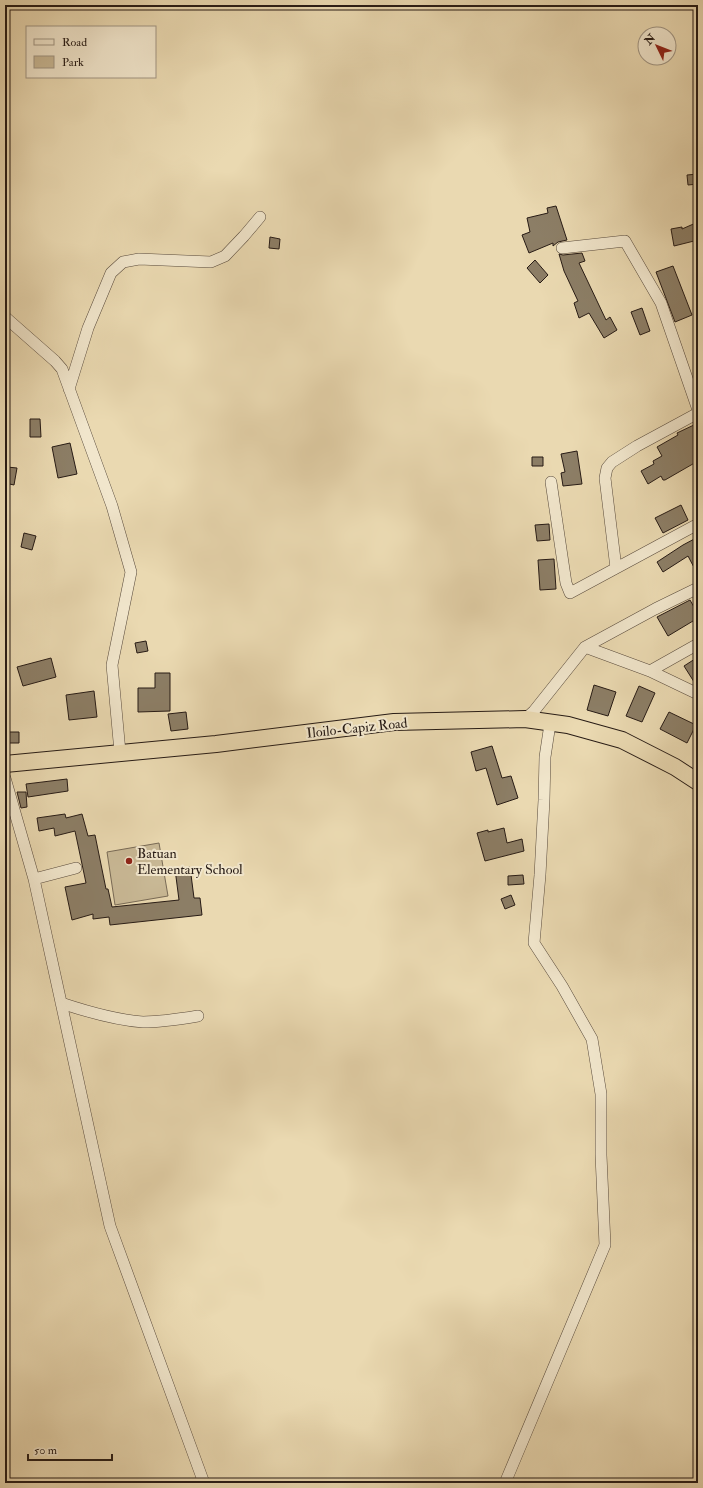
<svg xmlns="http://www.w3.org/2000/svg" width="703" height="1488" viewBox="0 0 703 1488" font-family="'IM FELL Double Pica',serif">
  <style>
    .green { fill: #c9b996; stroke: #786a56 }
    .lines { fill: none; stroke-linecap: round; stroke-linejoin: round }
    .stream { stroke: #746653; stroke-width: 3.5 }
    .building { fill: #8c7e66; stroke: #271b15 }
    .minor-casing { stroke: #584a3c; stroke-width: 12 }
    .highway-casing { stroke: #271b15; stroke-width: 18 }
    .minor { stroke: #f1e6cc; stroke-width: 11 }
    .highway { stroke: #ead9b1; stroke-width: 16 }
    .poi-dot { fill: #8f2418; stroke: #f1e6cc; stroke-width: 1.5 }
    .labels { text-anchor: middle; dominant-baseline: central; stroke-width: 4; stroke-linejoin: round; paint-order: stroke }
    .street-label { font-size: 14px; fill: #271b15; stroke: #f1e6cc }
    .poi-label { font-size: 14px; fill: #271b15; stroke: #f1e6cc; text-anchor: start }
  </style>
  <rect width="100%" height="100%" fill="#ead9b1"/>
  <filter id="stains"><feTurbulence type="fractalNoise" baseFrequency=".005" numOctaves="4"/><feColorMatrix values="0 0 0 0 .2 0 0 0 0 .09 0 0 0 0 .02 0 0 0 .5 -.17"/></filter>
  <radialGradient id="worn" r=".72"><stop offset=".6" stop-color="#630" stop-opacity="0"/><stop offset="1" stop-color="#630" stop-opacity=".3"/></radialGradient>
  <!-- green -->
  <path class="green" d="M159,843L168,896L115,905L107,852Z"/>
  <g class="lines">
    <!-- stream -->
    <path class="stream" d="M698,1483V1481"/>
  </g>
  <!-- building -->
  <path class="building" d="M698,174V184L688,185L687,175Z
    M556,206L567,240L558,242L553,246V243L529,253L522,235L530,232L527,218L548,213L547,208Z
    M698,222V240L674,246L671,229L682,227V229Z
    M270,237L280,239L279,249L269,248Z
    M582,253L585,261L579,263L606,320L610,317L617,330L604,338L589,313L579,318L574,303L578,301L564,271L559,254L563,255Z
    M535,260L548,275L540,283L527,268Z
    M673,266L692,315L675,322L656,272Z
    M642,308L650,331L640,335L631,312Z
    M30,419H40L41,437H30Z
    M696,424L698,429V461L665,480H663L661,476L648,484L641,471L654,464L653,461L662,456L657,447L678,435L677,433Z
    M70,443L77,474L58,478L52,447Z
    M577,451L582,484L563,486L561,473L565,472L561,454Z
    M532,457H543V466H532Z
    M7,467L17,468L14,485L5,483Z
    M681,505L688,520L663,533L655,518Z
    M549,524L550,540L537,541L535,525Z
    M24,533L36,536L32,550L21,547Z
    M698,537V575L688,556L663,572L657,562L683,545Z
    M554,559L556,589L540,590L538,560Z
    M690,600L698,614V618L668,636L657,617Z
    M146,641L148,651L137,653L135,643Z
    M698,657V686L696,685L684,666Z
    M51,658L56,677L23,686L17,667Z
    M155,673H170V711L138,712V688H155Z
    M594,685L616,692L608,716L587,710Z
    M639,686L655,693L642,722L626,716Z
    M94,691L97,717L69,720L66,695Z
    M186,712L188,729L171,731L168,714Z
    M669,712L696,725L687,743L660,729Z
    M8,732H19V743H8Z
    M492,746L502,778L511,776L518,798L497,805L486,768L476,771L471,752Z
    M67,779L68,791L28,797L26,784Z
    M17,792H26L27,807L21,808Z
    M65,814L66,818L82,814L88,836L95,835L106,889H108L112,907L179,900L175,869L190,867L194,898H200L202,915L110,925L109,917L93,919V914L72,920L65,887L86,883L75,831L55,836L54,828L39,831L37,818Z
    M504,828L507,843L522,839L524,851L485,861L477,833L488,830V832Z
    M523,875L524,884L508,885V876Z
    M511,895L515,905L505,909L501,899Z"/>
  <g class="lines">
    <!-- minor casing -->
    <g class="minor-casing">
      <path id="minor" d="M562,248L625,241L661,303L698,410
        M5,317L55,361L62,369L112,506L131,572L112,665L120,752
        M69,389L88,328L111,273L123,262L139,259L211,262L225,256L244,236L260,217
        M551,482L566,583L570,593L698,524
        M616,568L605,478L607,468L612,462L637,446L698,413
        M585,647L650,671L698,694
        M650,671L698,644
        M525,719L534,711L585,647L655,609L698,588
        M5,778L34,879L110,1226L204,1483
        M34,879L76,868
        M61,1003C88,1012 115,1020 143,1022C161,1022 180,1019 198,1016
        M505,1483L605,1245L601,1155V1094L592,1039L562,986L534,943L540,875L544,800L545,757L550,724"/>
    </g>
    <!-- highway casing -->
    <g class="highway-casing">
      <path id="highway" d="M5,764L216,744L394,722L525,719L568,725L622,740L675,767L698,782"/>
    </g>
    <!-- minor -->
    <use href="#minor" class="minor"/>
    <!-- highway -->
    <use href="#highway" class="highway"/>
  </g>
  <!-- markers -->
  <circle class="poi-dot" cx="129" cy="861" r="4"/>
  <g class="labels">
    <!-- street labels -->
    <g class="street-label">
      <text transform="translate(357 728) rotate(-6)">Iloilo-Capiz Road</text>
    </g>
    <!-- poi labels -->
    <g class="poi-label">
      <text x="137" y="853">Batuan<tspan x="137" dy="16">Elementary School</tspan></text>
    </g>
  </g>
  <!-- margin -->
  <rect width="703" height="1488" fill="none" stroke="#ead9b1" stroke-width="20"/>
  <rect x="6" y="6" width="691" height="1476" fill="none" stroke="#271b15" stroke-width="2"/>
  <rect x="10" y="10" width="683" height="1468" fill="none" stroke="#271b15"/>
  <!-- legend -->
  <rect x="26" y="26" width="130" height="52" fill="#f1e6cc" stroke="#a09583"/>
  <rect x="34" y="39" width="20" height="6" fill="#f1e6cc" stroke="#a09583"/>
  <text x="62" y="46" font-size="12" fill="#271b15">Road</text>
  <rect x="34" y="56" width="20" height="12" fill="#c9b996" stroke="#a09583"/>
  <text x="62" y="66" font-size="12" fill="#271b15">Park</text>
  <!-- north arrow -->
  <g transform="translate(657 46) rotate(313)"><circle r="19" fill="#f1e6cc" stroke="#a09583"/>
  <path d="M0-3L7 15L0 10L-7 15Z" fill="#8f2418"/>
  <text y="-6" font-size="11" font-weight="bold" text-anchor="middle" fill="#271b15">N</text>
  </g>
  <!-- scale -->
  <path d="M28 1454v6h84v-6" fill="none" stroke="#271b15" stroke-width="2"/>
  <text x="34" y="1454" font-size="12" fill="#271b15" stroke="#f1e6cc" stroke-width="3" paint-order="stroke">50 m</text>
  <rect width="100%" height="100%" filter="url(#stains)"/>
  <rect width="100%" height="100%" fill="url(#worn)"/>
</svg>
